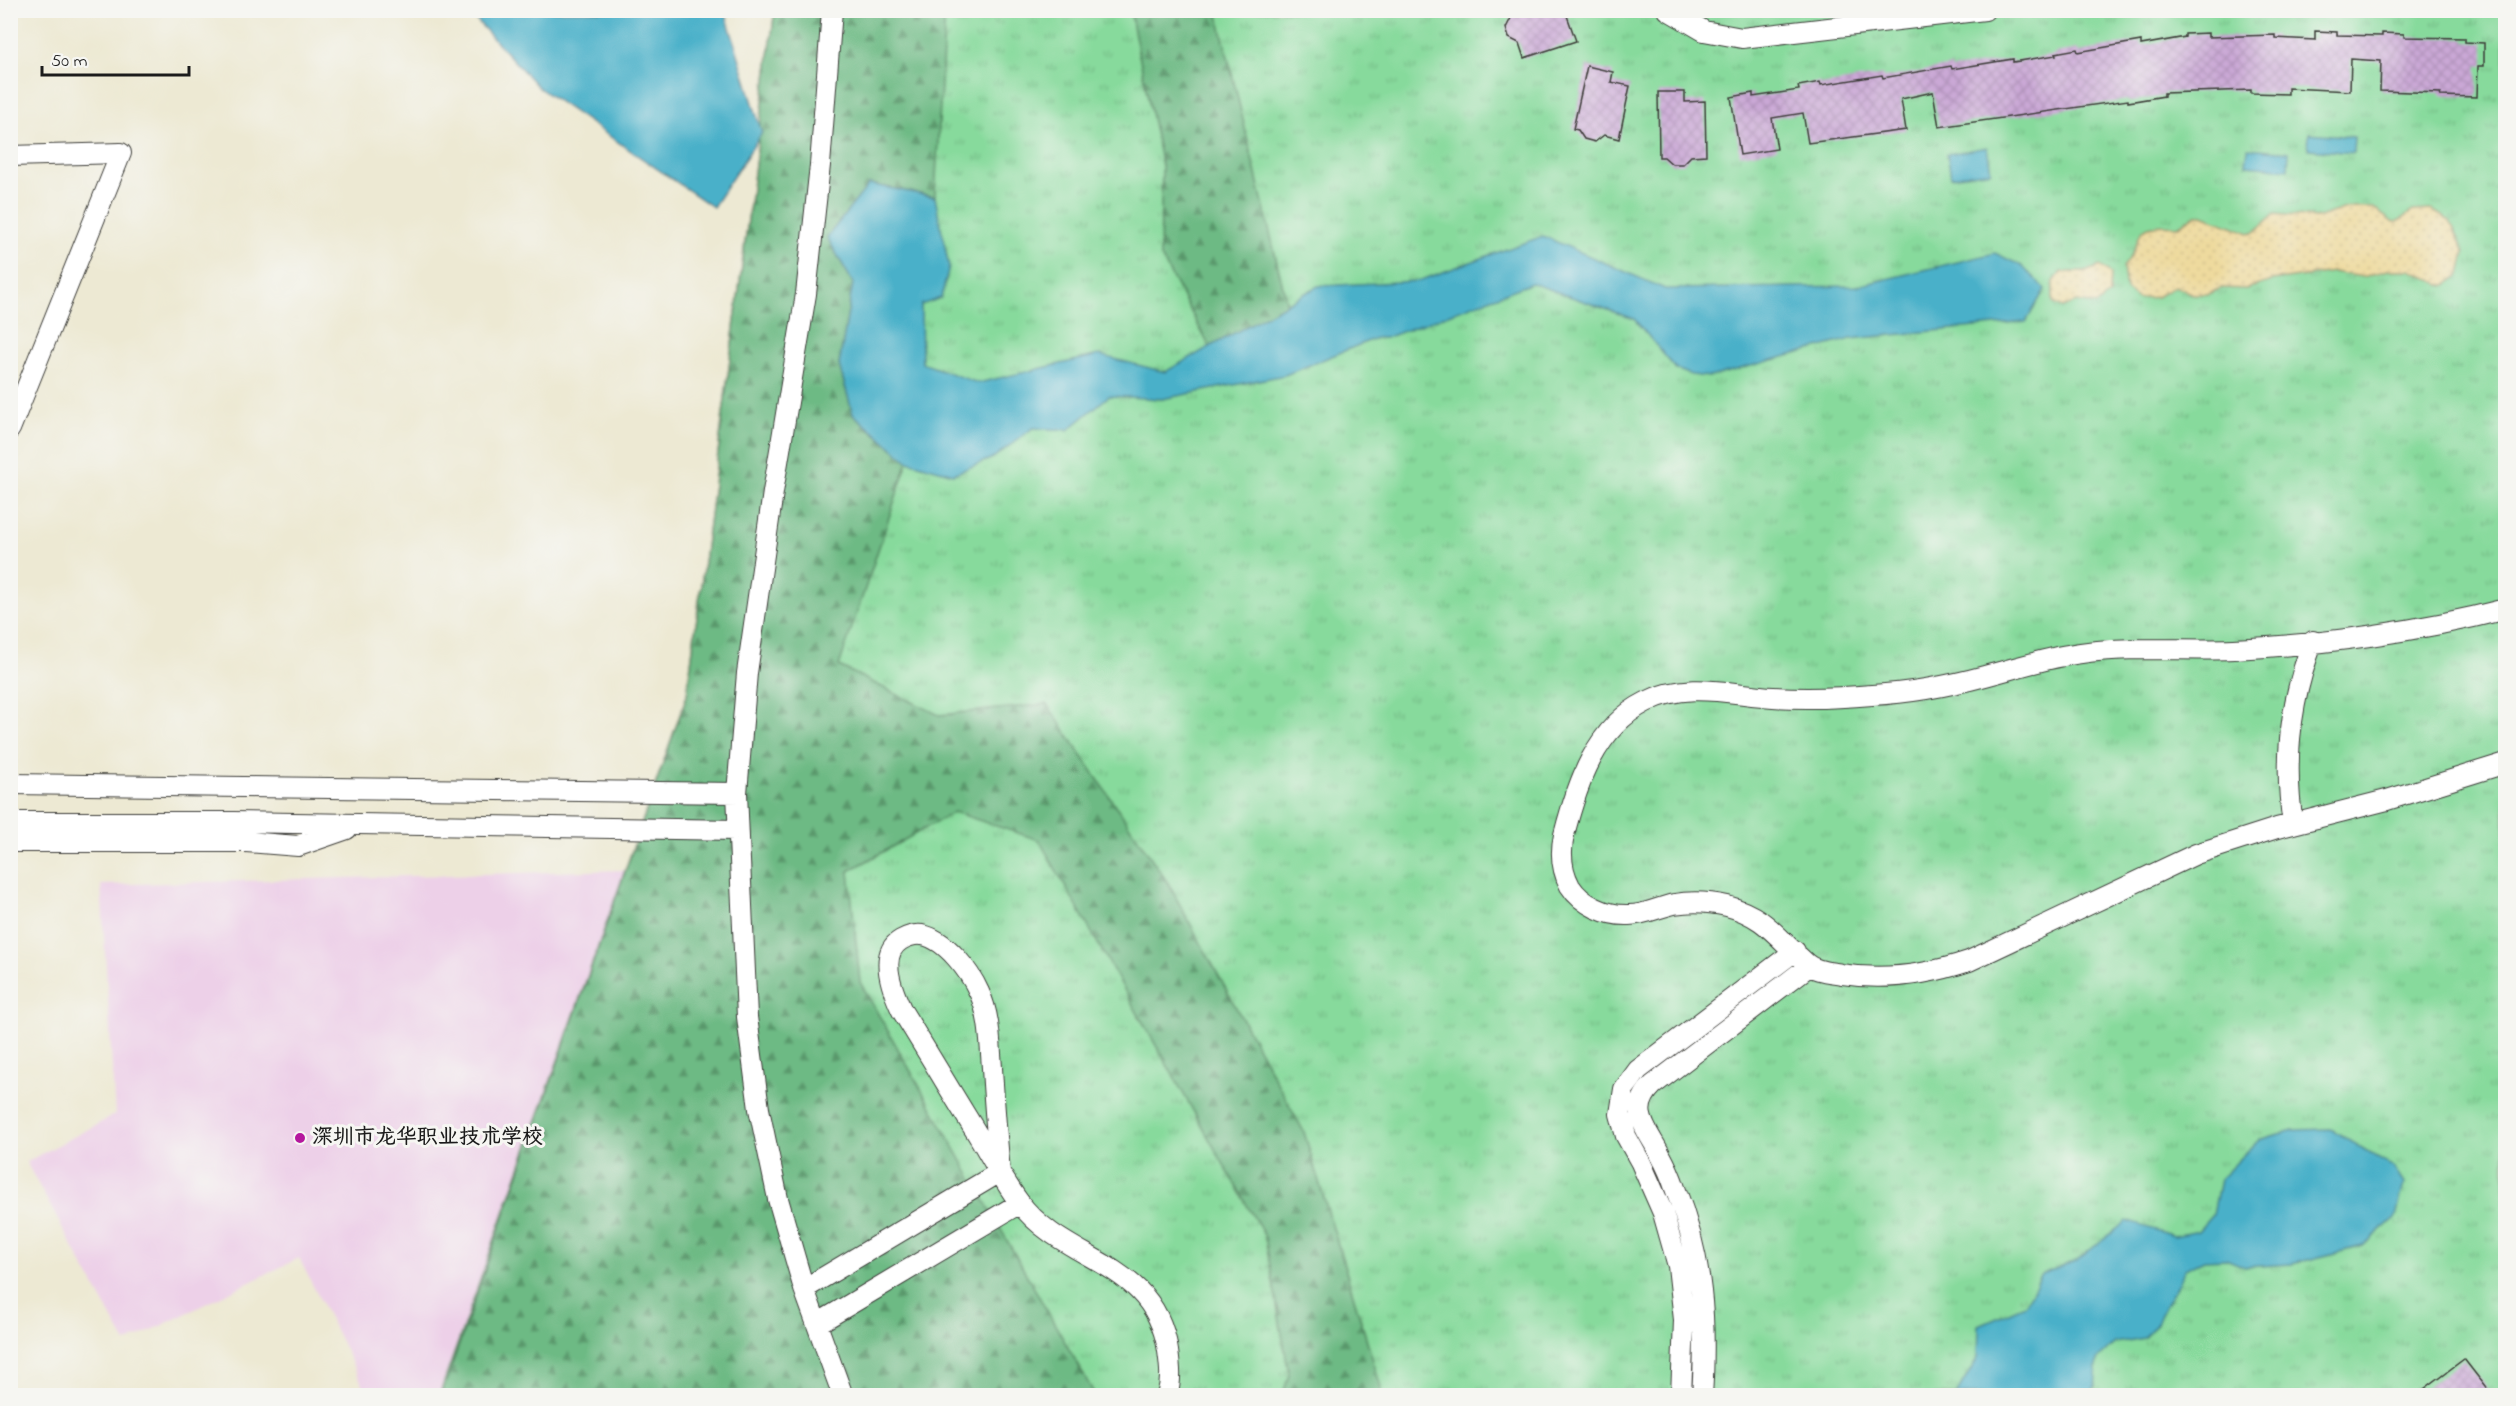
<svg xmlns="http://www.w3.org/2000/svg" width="2516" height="1406" viewBox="0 0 2516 1406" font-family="'Indie Flower','LXGW WenKai TC',sans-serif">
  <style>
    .built { fill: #edd0e8 }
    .grass { fill: url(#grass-tufts); stroke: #527b5c; stroke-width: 1.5 }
    .forest { fill: url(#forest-firs); stroke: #446b50; stroke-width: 1.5 }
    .sand { fill: url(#sand-dots); stroke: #857b5d; stroke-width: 1.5 }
    .water { fill: #4ab0c9; stroke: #336672; stroke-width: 1.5 }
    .building { fill: url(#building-cross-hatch) }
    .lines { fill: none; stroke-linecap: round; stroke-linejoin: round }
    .street-casing { stroke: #3b3b37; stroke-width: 22 }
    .street { stroke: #fff; stroke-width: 20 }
    .poi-dot { fill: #b5179e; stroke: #f6f6f2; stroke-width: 2 }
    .labels { text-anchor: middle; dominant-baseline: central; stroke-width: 6; stroke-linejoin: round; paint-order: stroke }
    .poi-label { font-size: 21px; font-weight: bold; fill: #1c1c1c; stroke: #f6f6f2; text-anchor: start }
  </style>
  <defs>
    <pattern id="grass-tufts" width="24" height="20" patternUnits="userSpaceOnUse" patternTransform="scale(1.5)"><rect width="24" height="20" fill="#87da9c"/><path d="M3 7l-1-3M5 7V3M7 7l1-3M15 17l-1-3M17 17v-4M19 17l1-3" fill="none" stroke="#74ba86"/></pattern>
    <pattern id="forest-firs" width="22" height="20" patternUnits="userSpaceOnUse" patternTransform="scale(1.5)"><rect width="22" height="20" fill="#6dba84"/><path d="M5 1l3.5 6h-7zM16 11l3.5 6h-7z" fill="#59966b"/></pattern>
    <pattern id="sand-dots" width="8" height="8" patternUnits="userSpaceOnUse" patternTransform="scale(1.5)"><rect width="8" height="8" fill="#eeda9e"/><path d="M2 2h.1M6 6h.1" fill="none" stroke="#ccba88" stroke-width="1.8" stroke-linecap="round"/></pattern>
    <pattern id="building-cross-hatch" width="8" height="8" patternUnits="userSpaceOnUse" patternTransform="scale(1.5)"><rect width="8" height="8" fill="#caa8d6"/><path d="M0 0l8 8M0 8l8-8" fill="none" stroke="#ad90b7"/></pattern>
  </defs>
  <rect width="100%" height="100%" fill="#f6f6f2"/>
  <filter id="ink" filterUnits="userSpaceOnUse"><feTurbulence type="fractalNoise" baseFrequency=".0167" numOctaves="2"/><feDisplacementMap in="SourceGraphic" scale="12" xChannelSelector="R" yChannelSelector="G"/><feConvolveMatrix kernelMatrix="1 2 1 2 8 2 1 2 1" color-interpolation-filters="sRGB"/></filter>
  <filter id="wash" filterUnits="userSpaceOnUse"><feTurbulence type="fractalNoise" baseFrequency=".008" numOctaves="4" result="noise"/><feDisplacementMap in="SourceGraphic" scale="24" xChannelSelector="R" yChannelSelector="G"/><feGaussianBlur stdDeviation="1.35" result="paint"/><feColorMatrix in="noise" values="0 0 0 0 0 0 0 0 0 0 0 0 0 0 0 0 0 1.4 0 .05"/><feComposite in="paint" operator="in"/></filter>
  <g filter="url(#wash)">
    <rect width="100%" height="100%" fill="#ede9d3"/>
    <!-- built -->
    <path class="built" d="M626,870L439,1395H368L299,1258L126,1343L26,1162L115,1115L101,885Z"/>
    <!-- grass -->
    <path class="grass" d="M773,11H2505V1395L439,1396L687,695L774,17Z"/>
    <!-- forest -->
    <path class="forest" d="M773,11H945L935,197L870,184L827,237L853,283L839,365L853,414L908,461L839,666L939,715L1047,704L1168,883L1304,1132L1381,1387L1380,1395H1283L1289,1374L1265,1237L1039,840L954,812L849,871L860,982L1095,1395L441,1396L687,695L774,17Z
      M1130,11H1217L1287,304L1210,347L1160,255L1162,166Z"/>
    <!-- sand -->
    <path class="sand" d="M2346,208H2373L2391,221L2397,222L2413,211L2432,210L2450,221L2465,252L2460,275L2445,286L2410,270H2388L2363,277L2333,272L2272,281L2246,289L2221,288L2208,294H2192L2175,286L2157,297L2138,299L2126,290L2123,267C2149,239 2125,221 2178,226L2195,215H2203L2249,233L2256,231L2275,214L2316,218Z
      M2100,266L2110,274L2109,295L2097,305L2076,302L2063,308L2053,303V283L2061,272H2085Z"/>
    <!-- water -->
    <path class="water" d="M468,11H725L762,133L713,207L539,88Z
      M2309,133L2354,137L2353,153L2308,149Z
      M1987,147L1991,171L1951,177L1947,154Z
      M2248,148L2289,152L2288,169L2246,165Z
      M869,184L935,197L949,267L941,298L921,305L922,363L978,383L1099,355L1165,372L1318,286L1418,281L1543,236L1665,289L1857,286L1995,253L2022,266L2045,289L2026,322L1851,339L1710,377L1691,375L1676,369L1634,319L1532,283L1385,338H1376L1285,375L1162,399L1109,396L1068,430L1033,428L993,458L953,474L908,461L853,414L839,365L853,283L827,237Z
      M2331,1129L2393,1167L2404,1184L2396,1217L2363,1246L2292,1264L2245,1267L2226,1259L2204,1260L2185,1269L2156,1324L2145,1338L2115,1343L2098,1359L2095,1386L2090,1395H1956L1978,1357L1979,1325L2025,1305L2042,1274L2077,1260L2127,1221L2174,1236L2198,1231L2213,1214L2220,1179L2259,1140L2292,1130Z"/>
    <g id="blocks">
      <!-- building -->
      <path class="building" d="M1519,10H1565L1576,41L1524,58L1519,43L1509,38L1506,28L1511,18L1509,14Z
        M2315,31L2337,32V35L2382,36V33L2404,34V37L2465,38V42L2484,43V66H2478L2477,97L2440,96L2441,93L2380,91L2381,61L2351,59L2350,91L2288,88V94L2251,93V90L2164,93V96L2128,102V100L1939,127L1933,92L1901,99L1906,130L1808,143L1803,113L1772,118L1777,149L1740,155L1731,97L1753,93V97L1799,90L1798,86L1820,82L1821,85L1882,75L1883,78L1951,66L1952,69L2013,59V62L2056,55L2055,53L2077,49L2078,52L2141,41V45L2185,37V34L2208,33V37L2275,35V38L2315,40Z
        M1587,66L1613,72L1611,82L1630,86L1619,139L1604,135L1595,142L1584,139L1578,130L1573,129Z
        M1658,92H1685V102L1705,101L1706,155L1691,156L1683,164H1672L1664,157H1659Z
        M2464,1359L2492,1395H2416Z"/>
    </g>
  </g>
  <g filter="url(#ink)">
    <use href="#blocks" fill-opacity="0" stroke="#3b3b37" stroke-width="1.5"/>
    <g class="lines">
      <!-- street casing -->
      <g class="street-casing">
        <path id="street" d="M832,10L820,165L806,294L773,492L747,673L737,793L747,1017L759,1109L778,1199L804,1289L843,1396
          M1668,10L1704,31L1742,38L1985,10
          M10,156L121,153L10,429
          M2506,609C2421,631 2321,645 2234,649C2183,651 2132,646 2081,653C2048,657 2017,668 1985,676C1948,686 1910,693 1872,695C1839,698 1806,699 1773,697C1729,694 1687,681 1646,702C1596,727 1577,784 1564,835C1560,853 1561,869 1570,886C1582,905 1607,916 1629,915C1645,915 1659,907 1674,904C1691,901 1710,902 1727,906C1766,916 1778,939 1806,963C1814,971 1830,972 1841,974C1885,981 1927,975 1969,961L2196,854L2277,828L2387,800L2506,763
          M10,784L737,793
          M10,822H233L738,830
          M2293,824C2283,760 2290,701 2313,641
          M10,842H246L298,846L347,829
          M1000,1172C997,1138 994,1103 992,1068C990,1042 990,1015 979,992C970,972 946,939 922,935C914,934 908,936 901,940C877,954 893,992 902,1011C927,1051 951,1092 976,1132C990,1155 1003,1180 1019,1202C1065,1264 1155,1260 1168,1351C1170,1366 1172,1380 1167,1396
          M804,1289L1000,1172
          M817,1324L1020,1203
          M1681,1396L1684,1320L1678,1266L1663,1213L1641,1163L1626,1136L1620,1114L1624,1089L1638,1070L1795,951
          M1702,1396C1707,1321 1703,1258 1675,1188C1671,1176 1666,1165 1660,1154C1647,1129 1627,1110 1653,1085L1809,966"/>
      </g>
      <!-- street -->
      <use href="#street" class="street"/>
    </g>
  </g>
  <!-- markers -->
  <circle class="poi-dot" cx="300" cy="1138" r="6"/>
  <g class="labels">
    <!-- poi labels -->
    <g class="poi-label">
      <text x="312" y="1138">深圳市龙华职业技术学校</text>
    </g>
  </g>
  <!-- margin -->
  <rect width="2516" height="1406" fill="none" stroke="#f6f6f2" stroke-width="36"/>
  <!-- scale -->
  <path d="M42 66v9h147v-9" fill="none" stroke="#1c1c1c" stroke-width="3"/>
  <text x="51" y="66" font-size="18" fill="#1c1c1c" stroke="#f6f6f2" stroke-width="4.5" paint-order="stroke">50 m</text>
</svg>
